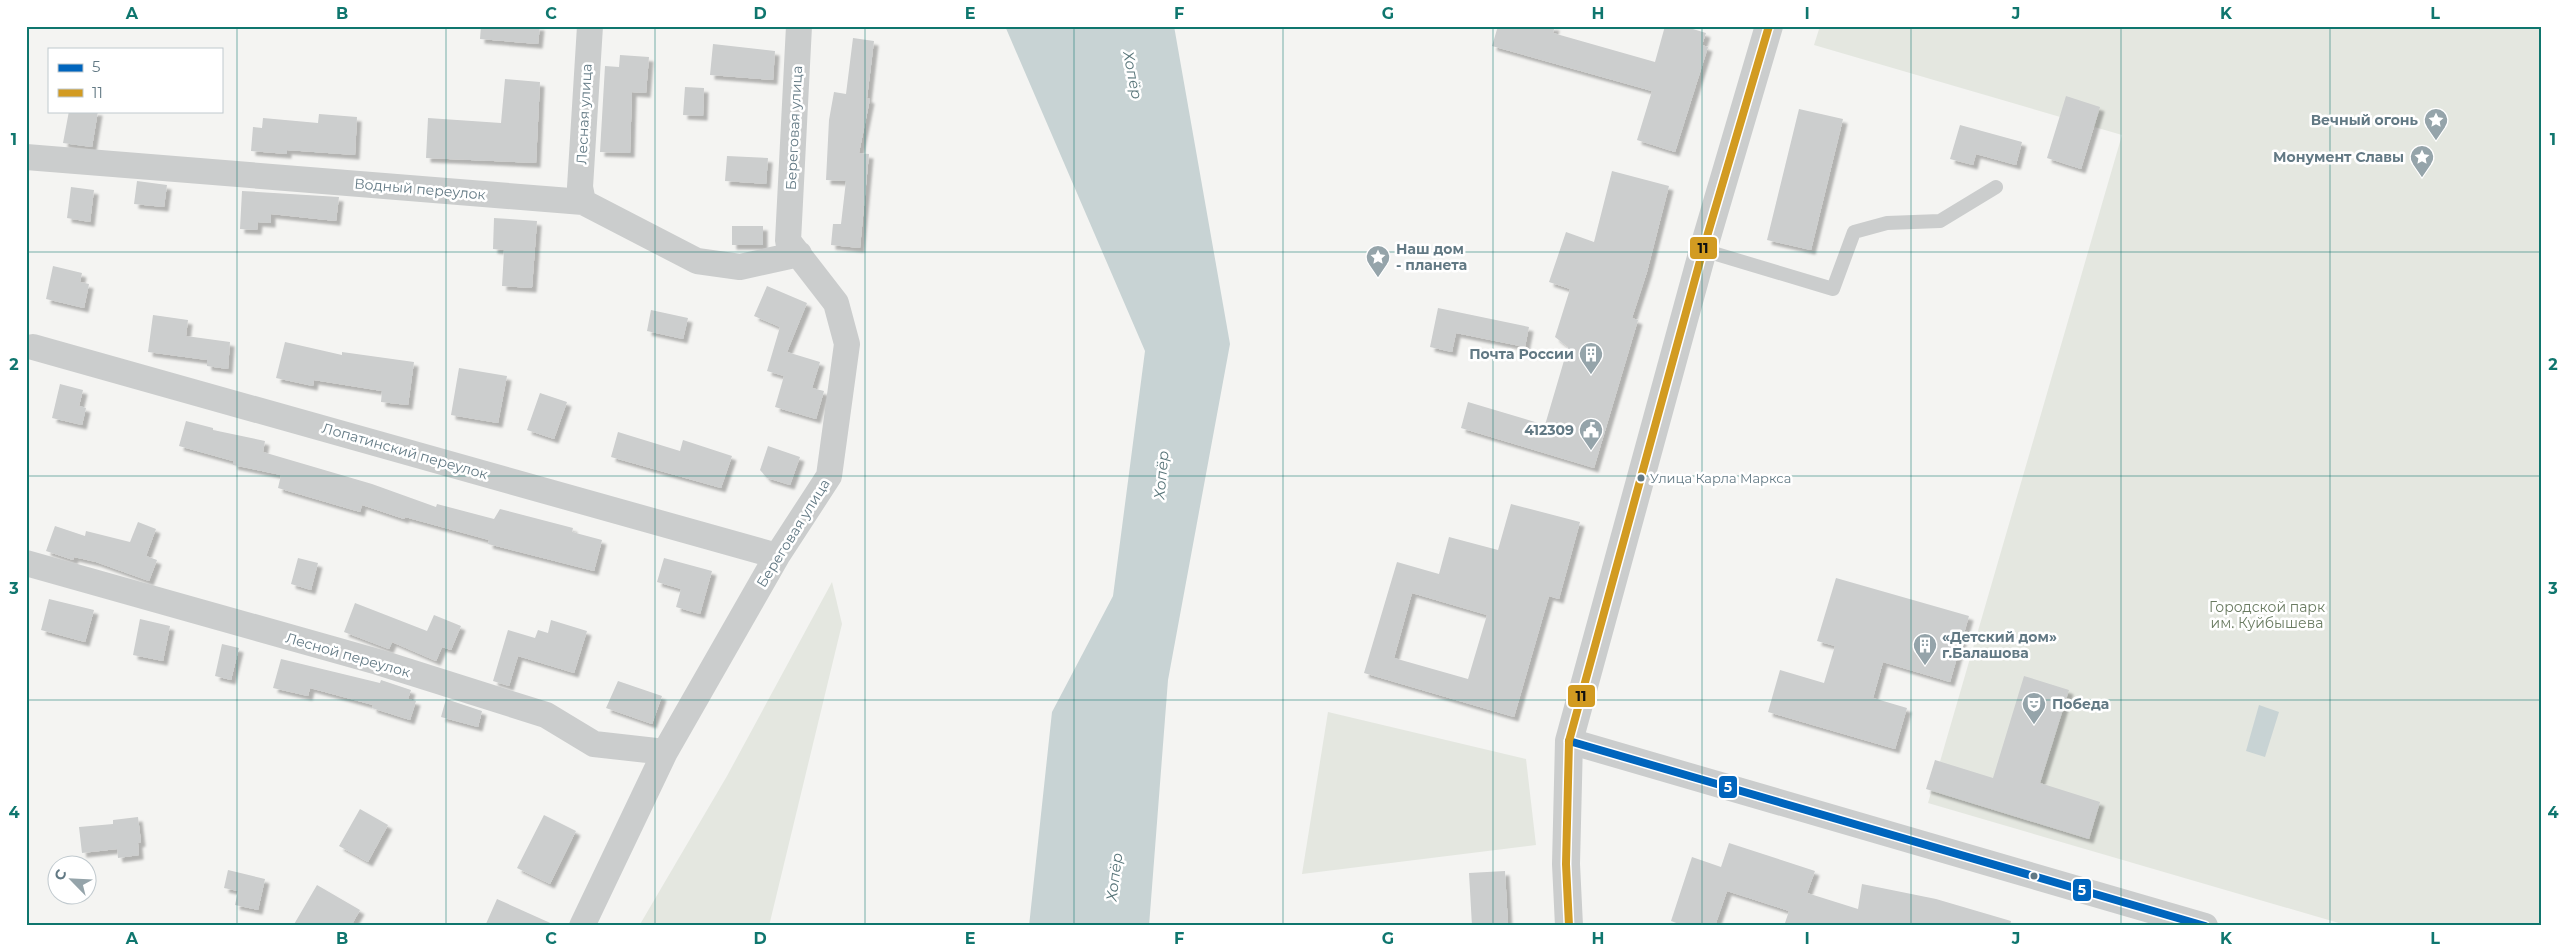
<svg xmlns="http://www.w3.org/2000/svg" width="2567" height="952" viewBox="0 0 2567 952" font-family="Montserrat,sans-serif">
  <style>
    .green { fill: #e4e7e0 }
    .water { fill: #c8d3d4 }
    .building { fill: #cccece; fill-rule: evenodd; filter: url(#shadow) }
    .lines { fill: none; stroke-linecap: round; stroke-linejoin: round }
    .service { stroke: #cbcdcd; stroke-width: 14 }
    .minor { stroke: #cbcdcd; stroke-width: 26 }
    .tertiary { stroke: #cbcdcd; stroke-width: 28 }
    .bus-1-casing { stroke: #fff; stroke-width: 11 }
    .bus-2-casing { stroke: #fff; stroke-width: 11 }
    .bus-1 { stroke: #0065bd; stroke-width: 8 }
    .bus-2 { stroke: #d29b21; stroke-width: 8 }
    .grid { fill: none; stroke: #0f766e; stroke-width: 1; stroke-opacity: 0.55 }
    .bus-dot { fill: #627984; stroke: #fff; stroke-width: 2 }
    .labels { text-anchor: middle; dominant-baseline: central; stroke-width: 5; stroke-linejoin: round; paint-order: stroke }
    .bus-label { font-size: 13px; fill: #627984; stroke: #fff; text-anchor: start }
    .street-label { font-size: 14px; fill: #627984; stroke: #fff }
    .poi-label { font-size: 14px; font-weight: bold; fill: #627984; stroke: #fff; text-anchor: end }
    .park-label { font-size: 14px; fill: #6a7b61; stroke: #fff }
    .water-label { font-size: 15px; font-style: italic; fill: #59767a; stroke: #fff }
    .line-badge { stroke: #fff; stroke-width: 2 }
    .badge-label { font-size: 14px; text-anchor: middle; font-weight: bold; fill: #fff }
    .pale-badge-label { font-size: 14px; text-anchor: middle; font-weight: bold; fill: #111 }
    .neatline { fill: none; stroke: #0f766e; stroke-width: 2 }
    .grid-label { font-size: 16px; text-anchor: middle; font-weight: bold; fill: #0f766e }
  </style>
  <defs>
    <filter id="shadow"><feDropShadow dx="4.5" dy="4.5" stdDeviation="1" flood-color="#0004"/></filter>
  </defs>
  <rect width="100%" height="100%" fill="#f4f4f2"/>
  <!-- green -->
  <path class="green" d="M1820,26H2541V926H2349L1928,803L2122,135L1814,45Z
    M832,582L842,624L769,926H639L727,776Z
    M1328,712L1526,759L1536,845L1302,874Z"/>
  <!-- water -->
  <path class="water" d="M1005,26H1174L1230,344L1168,680L1149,926H1029L1052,712L1113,596L1145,351Z
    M2259,705L2279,712L2265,757L2246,751Z"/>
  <!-- building -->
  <path class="building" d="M481,26H540L538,44L480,39Z
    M1498,26H1555L1553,33L1655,62L1665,26H1683L1706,33L1702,45L1708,47L1675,152L1637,140L1652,91L1492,46Z
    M853,38L874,41L867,98L870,99L859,153L869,154L860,248L831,245L833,224H841L846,181L826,180L829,120L834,92L846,94Z
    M713,44L775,51L773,80L710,75Z
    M620,55L649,57L646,93L632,92L630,153L600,152L605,66L619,67Z
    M505,79L540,82L536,163L426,158L428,118L501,123Z
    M685,87L704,88L703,116L683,115Z
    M2066,96L2100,107L2081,169L2047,158Z
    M1799,109L1843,119L1811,250L1767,240Z
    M69,111H98L92,147L63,143Z
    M319,114L357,117L355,155L287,150V154L251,151L253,127L262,128L263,118L318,123Z
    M1960,125L2022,142L2016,165L1976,154L1973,165L1950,159Z
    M727,156L768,158L766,184L725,181Z
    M1612,171L1669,186L1647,272L1632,318L1638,320L1594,468L1461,428L1468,402L1545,425L1568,347L1555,337L1570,289L1549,282L1566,232L1594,242Z
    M137,181L167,185L164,207L134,204Z
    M71,187L94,190L90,222L67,218Z
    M242,191L339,197L336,221L271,214V223L258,222L257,230L240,229Z
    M494,218L537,221L532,288L502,286L504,250L493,249Z
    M732,226H763V245H732Z
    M53,266L82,273L80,282L89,284L84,308L46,299Z
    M767,286L807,303L787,352L820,362L812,388L824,391L816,419L775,407L784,376L767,371L780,327L754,316Z
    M1438,308L1529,327L1525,347L1456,333L1452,352L1430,347Z
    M651,310L688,318L683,339L647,331Z
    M153,315L188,320L186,336L230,342L228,369L207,366V360L148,352Z
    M285,342L342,355V352L414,362L408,405L381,402L382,391L314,380L313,386L276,378Z
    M459,368L507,376L498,423L451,415Z
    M60,384L83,390L79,406L86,408L82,425L52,418Z
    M540,393L567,402L554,439L527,430Z
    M186,421L213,428V430L265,441L263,452L372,484L436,507L437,504L494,519L500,509L573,528L572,532L602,540L594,571L488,544L489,540L405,517L404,519L362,505L360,512L278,488L281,475L233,465V461L179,446Z
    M618,432L680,451L683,440L732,456L721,488L611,457Z
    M768,446L800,457L790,485L767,478L760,470Z
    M1511,504L1580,522L1559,599L1549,596L1514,717L1364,673L1397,562L1439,574L1449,537L1498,550ZM1412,593L1487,615L1468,679L1394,658Z
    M138,522L156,529L146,556L157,560L149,581L96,562L74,557L73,560L46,551L55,526L85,536L86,531L130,542Z
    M298,558L318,563L311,590L291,584Z
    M664,558L712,571L700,614L676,607L681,589L657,582Z
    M1836,578L1969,616L1950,682L1883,662L1873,698L1907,708L1895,749L1768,712L1780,670L1824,683L1835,646L1817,641Z
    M49,599L94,610L85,642L41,630Z
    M355,603L427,631L434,615L461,626L451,650L442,647L436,661L392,642L389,649L344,632Z
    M140,619L170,626L163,661L133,655Z
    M551,620L587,631L574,673L518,656L509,686L493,681L508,630L535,638L538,630L548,633Z
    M222,644L239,648L231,680L215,676Z
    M281,659L380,683L381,680L411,690L408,699L416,701L410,720L372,708L373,705L310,688L308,696L273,688Z
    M2024,676L2069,690L2040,783L2100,802L2089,839L1926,789L1935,760L1993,778Z
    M618,681L662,696L652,724L606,708Z
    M446,699L482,711L478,727L441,717Z
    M360,809L388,825L368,862L339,846Z
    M544,815L576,831L550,884L517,868Z
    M138,817L141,842L138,843L139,855L118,858L117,849L82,853L79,827L113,824V820Z
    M1729,843L1815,871L1807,893L1858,909L1862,884L1936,899L2011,921L2010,926H1784L1789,911L1727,891L1715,926H1685L1671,921L1692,857L1721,867Z
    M228,870L265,879L258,910L235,905L238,891L224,888Z
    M1505,871L1508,926H1472L1469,873Z
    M317,885L360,910L351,926H293Z
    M497,899L557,926H485Z"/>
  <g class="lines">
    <!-- service -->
    <path class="service" d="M1703,250L1833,289L1854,232L1887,223L1940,221L1996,187"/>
    <!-- minor -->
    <path class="minor" d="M26,157L583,202L697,261L740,267L799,254
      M583,202L580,187L590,26
      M33,347L777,556
      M26,563L378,662L546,715L594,744L665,752
      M1569,741L2205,926
      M582,926L665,752L777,556L829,476L847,344L836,303L788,241L799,26"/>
    <!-- tertiary -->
    <path class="tertiary" d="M1569,926L1566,864L1569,741L1703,250L1769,26"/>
    <!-- bus-1 casing -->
    <g class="bus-1-casing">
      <path id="bus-1" d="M1569,741L2205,926"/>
    </g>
    <!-- bus-2 casing -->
    <g class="bus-2-casing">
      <path id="bus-2" d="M1569,926L1566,864L1569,741L1703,250L1769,26"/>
    </g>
    <!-- bus-1 -->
    <use href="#bus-1" class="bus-1"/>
    <!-- bus-2 -->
    <use href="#bus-2" class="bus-2"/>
  </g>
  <!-- grid -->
  <path class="grid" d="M237,26V926M446,26V926M655,26V926M865,26V926M1074,26V926M1283,26V926M1493,26V926M1702,26V926M1911,26V926M2121,26V926M2330,26V926M26,252H2541M26,476H2541M26,700H2541"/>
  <!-- icons -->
  <defs>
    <g id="sight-pin" transform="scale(1.25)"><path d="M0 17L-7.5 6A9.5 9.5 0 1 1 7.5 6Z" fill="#95a4aa" stroke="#fff"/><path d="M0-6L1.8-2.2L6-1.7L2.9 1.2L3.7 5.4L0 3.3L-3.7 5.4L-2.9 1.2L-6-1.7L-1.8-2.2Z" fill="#fff"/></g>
    <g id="building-pin" transform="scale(1.25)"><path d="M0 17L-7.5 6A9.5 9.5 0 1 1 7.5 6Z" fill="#95a4aa" stroke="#fff"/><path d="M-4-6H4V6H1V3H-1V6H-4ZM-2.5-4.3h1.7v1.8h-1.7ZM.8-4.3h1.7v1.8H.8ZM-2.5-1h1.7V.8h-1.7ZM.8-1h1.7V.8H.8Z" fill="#fff"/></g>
    <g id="civic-pin" transform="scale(1.25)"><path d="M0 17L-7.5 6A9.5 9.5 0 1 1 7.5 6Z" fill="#95a4aa" stroke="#fff"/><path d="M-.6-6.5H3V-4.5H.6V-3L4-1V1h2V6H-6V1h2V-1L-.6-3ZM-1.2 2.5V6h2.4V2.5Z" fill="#fff"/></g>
    <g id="theatre-pin" transform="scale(1.25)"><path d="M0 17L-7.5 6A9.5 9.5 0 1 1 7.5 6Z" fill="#95a4aa" stroke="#fff"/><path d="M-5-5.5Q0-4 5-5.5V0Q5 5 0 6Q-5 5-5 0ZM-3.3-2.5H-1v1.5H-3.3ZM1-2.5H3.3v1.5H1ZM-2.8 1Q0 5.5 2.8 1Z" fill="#fff"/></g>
  </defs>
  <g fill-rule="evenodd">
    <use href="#sight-pin" x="2436" y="120"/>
    <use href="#sight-pin" x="2422" y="157"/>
    <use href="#sight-pin" x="1378" y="257"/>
    <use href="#building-pin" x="1591" y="354"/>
    <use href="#civic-pin" x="1591" y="430"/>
    <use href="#building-pin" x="1925" y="645"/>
    <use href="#theatre-pin" x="2034" y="704"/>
  </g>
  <!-- markers -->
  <g class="bus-dot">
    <circle cx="1641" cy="478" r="4.5"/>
    <circle cx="2034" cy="876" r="4.5"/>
  </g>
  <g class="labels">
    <!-- bus labels -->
    <g class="bus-label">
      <text x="1650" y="478">Улица Карла Маркса</text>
    </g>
    <!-- street labels -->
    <g class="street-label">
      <text transform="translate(584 114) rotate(-87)">Лесная улица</text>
      <text transform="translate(794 128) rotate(-87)">Береговая улица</text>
      <text transform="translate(420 189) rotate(5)">Водный переулок</text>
      <text transform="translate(405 451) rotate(16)">Лопатинский переулок</text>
      <text transform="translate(793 533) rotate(-58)">Береговая улица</text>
      <text transform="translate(348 655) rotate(16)">Лесной переулок</text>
    </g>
    <!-- poi labels -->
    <g class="poi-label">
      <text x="2418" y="120">Вечный огонь</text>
      <text x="2404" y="157">Монумент Славы</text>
      <text x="1396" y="249" text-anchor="start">Наш дом<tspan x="1396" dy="16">- планета</tspan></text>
      <text x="1574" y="354">Почта России</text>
      <text x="1574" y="430">412309</text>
      <text x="1942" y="637" text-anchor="start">«Детский дом»<tspan x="1942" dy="16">г.Балашова</tspan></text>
      <text x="2052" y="704" text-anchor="start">Победа</text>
    </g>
    <!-- park labels -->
    <g class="park-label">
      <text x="2267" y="607">Городской парк<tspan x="2267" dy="16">им. Куйбышева</tspan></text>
    </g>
    <!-- water labels -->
    <g class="water-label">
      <text transform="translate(1133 75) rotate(79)">Хопёр</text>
      <text transform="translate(1161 475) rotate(-85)">Хопёр</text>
      <text transform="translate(1114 877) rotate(-83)">Хопёр</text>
    </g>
  </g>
  <g class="line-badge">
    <rect x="1689" y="236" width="29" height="24" rx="5" fill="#d29b21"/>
    <rect x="1567" y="684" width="29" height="24" rx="5" fill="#d29b21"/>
    <rect x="1718" y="775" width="20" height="24" rx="5" fill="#0065bd"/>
    <rect x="2072" y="878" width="20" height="24" rx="5" fill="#0065bd"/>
  </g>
  <g class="badge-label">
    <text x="1728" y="792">5</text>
    <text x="2082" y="895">5</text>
  </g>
  <g class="pale-badge-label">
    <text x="1703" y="253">11</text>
    <text x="1581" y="701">11</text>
  </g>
  <!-- border -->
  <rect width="2567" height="952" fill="none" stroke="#ffffff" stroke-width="55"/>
  <!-- legend -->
  <rect x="48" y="48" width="175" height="65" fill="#ffffff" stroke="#c0c9ce"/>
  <rect x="58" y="64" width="25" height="8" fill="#0065bd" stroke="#c0c9ce"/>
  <text x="92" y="72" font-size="15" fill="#627984">5</text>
  <rect x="58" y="89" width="25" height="8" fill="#d29b21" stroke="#c0c9ce"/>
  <text x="92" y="98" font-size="15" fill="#627984">11</text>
  <!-- north arrow -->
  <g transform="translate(72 880) rotate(294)"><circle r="24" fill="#ffffff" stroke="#c0c9ce"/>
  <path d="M0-4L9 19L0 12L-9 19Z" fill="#95a4aa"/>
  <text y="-8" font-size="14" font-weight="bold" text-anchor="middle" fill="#627984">С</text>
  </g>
  <rect x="28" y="28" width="2512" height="896" class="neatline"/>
  <g class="grid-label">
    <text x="132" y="19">A</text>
    <text x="342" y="19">B</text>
    <text x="551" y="19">C</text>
    <text x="760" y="19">D</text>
    <text x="970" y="19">E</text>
    <text x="1179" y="19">F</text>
    <text x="1388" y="19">G</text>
    <text x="1598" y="19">H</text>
    <text x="1807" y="19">I</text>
    <text x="2016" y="19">J</text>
    <text x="2226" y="19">K</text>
    <text x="2435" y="19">L</text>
    <text x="14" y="145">1</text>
    <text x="2553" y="145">1</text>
    <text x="14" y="370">2</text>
    <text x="2553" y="370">2</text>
    <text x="14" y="594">3</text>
    <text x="2553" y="594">3</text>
    <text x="14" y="818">4</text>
    <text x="2553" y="818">4</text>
    <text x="132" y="944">A</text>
    <text x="342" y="944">B</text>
    <text x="551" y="944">C</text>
    <text x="760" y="944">D</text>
    <text x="970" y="944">E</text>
    <text x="1179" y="944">F</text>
    <text x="1388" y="944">G</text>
    <text x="1598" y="944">H</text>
    <text x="1807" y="944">I</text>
    <text x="2016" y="944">J</text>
    <text x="2226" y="944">K</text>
    <text x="2435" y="944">L</text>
  </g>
</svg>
